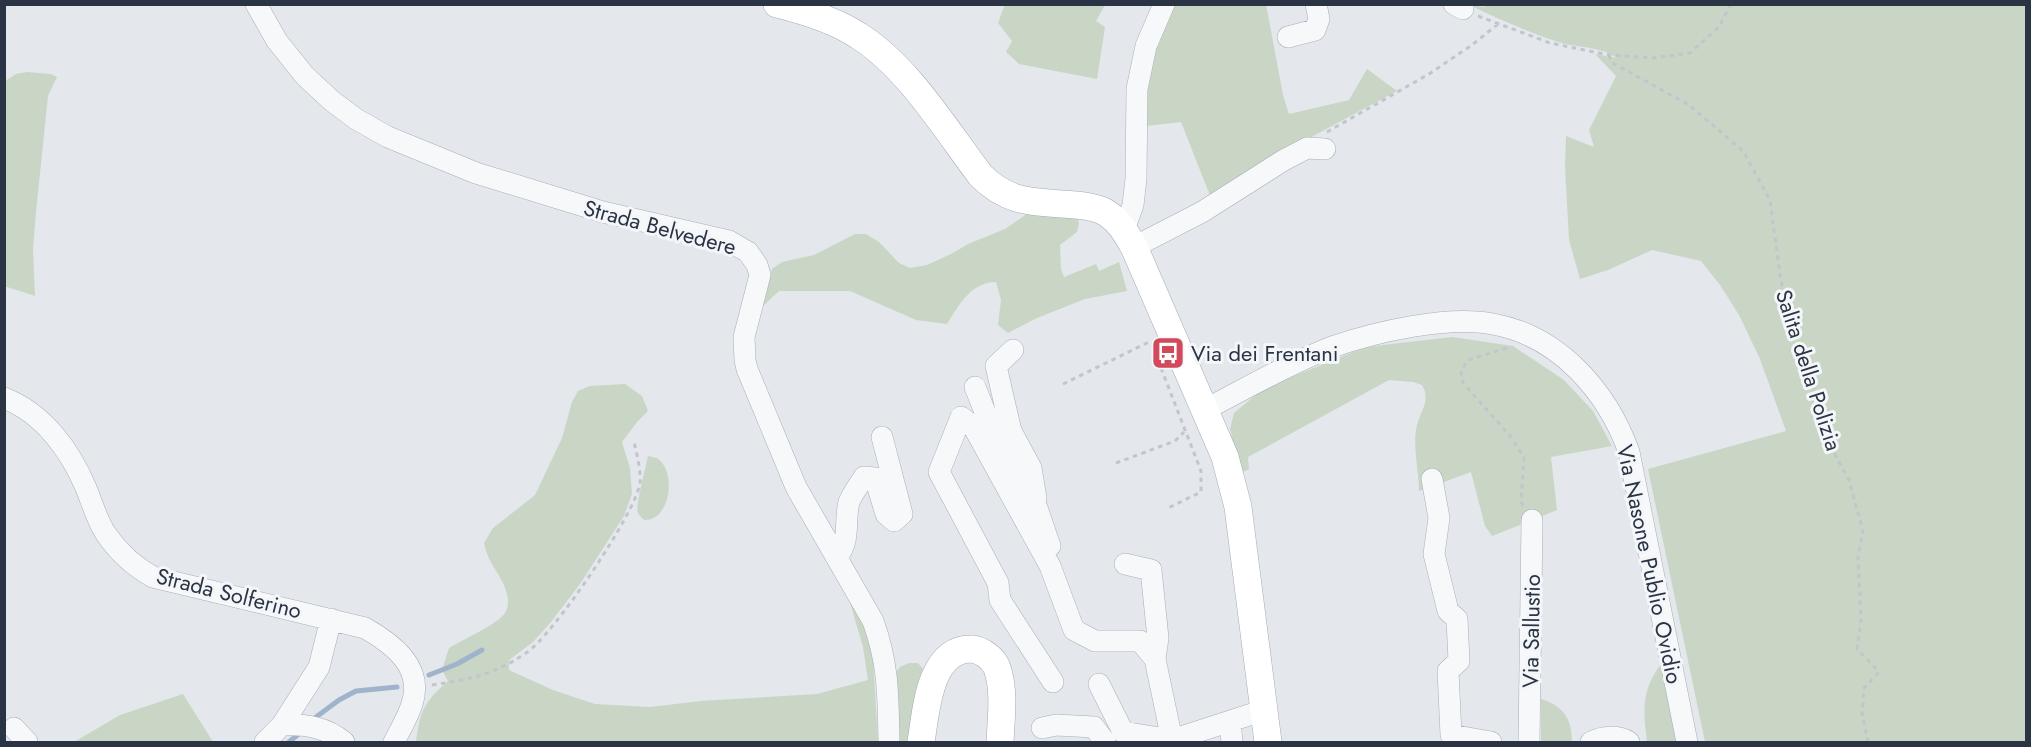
<svg xmlns="http://www.w3.org/2000/svg" width="2031" height="747" viewBox="0 0 2031 747" font-family="Jost,sans-serif">
  <style>
    .green { fill: #c9d6c5 }
    .lines { fill: none; stroke-linecap: round; stroke-linejoin: round }
    .stream { stroke: #9fb4cc; stroke-width: 5 }
    .minor-casing { stroke: #a9aeb7; stroke-width: 22 }
    .major-casing { stroke: #a3abb8; stroke-width: 28 }
    .path { stroke: #c2c5cb; stroke-width: 3; stroke-dasharray: 4.5 4.5; stroke-linecap: butt }
    .minor { stroke: #f7f8fa; stroke-width: 21 }
    .major { stroke: #fff; stroke-width: 27 }
    .labels { text-anchor: middle; dominant-baseline: central; stroke-width: 6; stroke-linejoin: round; paint-order: stroke }
    .street-label { font-size: 22px; fill: #2b3445; stroke: #f4f6f9 }
    .poi-label { font-size: 22px; fill: #2b3445; stroke: #f4f6f9; text-anchor: start }
  </style>
  <rect width="100%" height="100%" fill="#e4e7ec"/>
  <!-- green -->
  <path class="green" d="M1005,4L1105,5L1096,21L1105,27L1097,79L1019,64L1006,52L1012,41L998,23Z
    M1266,4L1283,95L1289,114L1349,100L1367,69L1397,91L1291,148L1211,198L1181,122L1146,126V89L1152,49L1170,5Z
    M1492,4L2026,5V742H1705L1648,469L1786,431L1760,359L1739,315L1720,285L1701,261L1652,250L1608,270L1580,279L1569,240L1565,167L1566,136L1594,147L1589,130L1616,76L1595,54L1617,58C1600,46 1577,48 1558,42C1528,32 1498,19 1470,5L1483,7Z
    M27,72L50,74L57,77L48,96L36,212L33,248L35,296L4,286L5,81L16,74Z
    M1034,209L1075,211L1079,223L1077,232L1060,245L1061,269L1064,277L1096,264L1099,271L1119,262L1127,291L1085,299L1037,318L1008,333L998,325L1001,300L996,282C971,282 959,305 947,324L916,320L850,291H779L762,307L772,269L782,262L814,255L855,234H866L879,242L899,263L910,268L927,265L953,253L968,244L1005,229Z
    M1452,337L1513,346L1564,380L1593,411L1612,446L1551,457L1557,510L1492,536L1485,526L1471,472L1419,491C1419,470 1412,445 1417,425C1421,410 1431,400 1422,385L1413,382L1389,380L1248,457L1249,469L1243,472L1236,457L1230,429L1234,413L1264,388L1366,347Z
    M625,384L642,396L648,411L637,422L622,442L630,468L632,494L624,516L580,584L551,622L533,642L509,660V670L553,690L595,704L650,707L701,701L817,694L868,680L863,647L849,599L867,631L873,657L878,742H416C420,711 424,702 448,681L442,670L449,648C462,640 498,624 505,613C511,603 507,591 502,581C495,568 487,559 484,543L493,528L535,495L562,438L572,402L578,391L590,386Z
    M648,456C651,457 654,457 657,458C677,471 671,521 644,520C643,519 638,514 638,513C635,507 646,466 648,456Z
    M909,663H918L923,669L924,679L916,742H893L894,675L900,667Z
    M1662,663L1682,742H1647C1643,711 1641,689 1662,663Z
    M183,694L213,742H74L120,715Z
    M1541,699C1563,706 1572,718 1572,742H1541Z"/>
  <g class="lines">
    <!-- stream -->
    <path class="stream" d="M429,675L457,664L482,650
      M312,720L339,700L356,691L397,687
      M289,742L301,732"/>
    <!-- minor casing -->
    <g class="minor-casing">
      <path id="minor" d="M256,4L277,41L305,76L332,101L356,119L388,137L476,173L603,212L729,241L748,252L757,265L760,275L744,337L745,360L747,369L796,487L873,621C889,665 888,697 889,742
        M1454,4L1463,9V4
        M1288,37L1315,30L1319,19L1316,4
        M1124,230L1133,205L1136,179L1137,89L1146,46L1164,4
        M1134,247L1202,212L1284,160L1307,148L1325,149
        M1013,350L996,366L1011,431L1031,468L1036,498
        M975,387L997,442L1037,508L1050,546
        M4,398C43,413 70,450 86,488C92,502 97,521 106,534C119,553 133,566 153,577L365,628C393,644 424,667 412,704C408,717 400,730 394,742
        M1206,409C1247,388 1288,364 1332,347C1375,332 1448,315 1493,324C1559,336 1607,391 1629,452L1687,742
        M1432,479L1439,518L1434,554L1448,611L1457,619L1459,661L1448,671L1451,735L1491,742
        M837,557C851,540 844,521 849,502C852,494 859,485 864,477L875,478L886,514L894,521L902,514L882,437
        M1125,564L1151,570L1158,638L1155,659L1172,740
        M1053,682L1000,600L998,583L939,472L961,417L973,426L1050,566L1074,630L1095,641H1140L1155,659
        M1099,684L1123,732L1172,740
        M1230,721L1232,742
        M282,725C305,724 326,727 344,742
        M14,728L27,742
        M1042,728L1056,725L1094,727L1105,742
        M265,742L282,725L319,667L331,619
        M1173,742L1172,740L1252,714L1265,713
        M1529,742L1532,520
        M1591,742C1603,736 1618,735 1629,742"/>
    </g>
    <!-- major casing -->
    <g class="major-casing">
      <path id="major" d="M777,4C805,11 835,20 859,36C908,67 946,130 981,176C1012,206 1036,201 1076,205C1086,206 1100,208 1108,214C1120,222 1127,235 1134,247L1225,457L1238,507L1268,742
        M921,742C926,712 929,648 972,649C982,650 994,659 997,668C1005,690 1001,719 1000,742"/>
    </g>
    <!-- path -->
    <path class="path" d="M1478,16L1550,43L1609,55L1653,58L1690,53L1719,27L1731,4
      M1609,55L1611,62L1689,105L1743,151L1770,200L1781,281L1790,316L1824,419L1831,447L1849,480L1863,531L1858,556L1861,621L1857,649L1879,672L1864,688L1862,713L1868,742
      M1327,132L1429,74L1472,45L1498,24
      M1507,348L1468,360L1461,371L1463,383L1511,437L1524,457L1521,501L1523,506
      M1161,368L1201,471V492L1168,508
      M1063,384L1151,341
      M1116,463L1175,441L1184,432
      M432,685C471,679 493,675 526,653C552,637 636,513 640,483C641,470 637,455 634,442"/>
    <!-- minor -->
    <use href="#minor" class="minor"/>
    <!-- major -->
    <use href="#major" class="major"/>
  </g>
  <!-- icons -->
  <defs>
    <g id="bus-square" transform="scale(1.725)"><rect x="-9" y="-9" width="18" height="18" rx="4" fill="#d1495b" stroke="#f4f6f9"/><path d="M-5-6H5V4H4V6H2V4H-2V6H-4V4H-5ZM-3.5-4V0h7V-4ZM-3.5 1.2v1.5H-2V1.2ZM2 1.2v1.5H3.5V1.2Z" fill="#fff"/></g>
  </defs>
  <g fill-rule="evenodd">
    <use href="#bus-square" x="1168" y="353"/>
  </g>
  <g class="labels">
    <!-- street labels -->
    <g class="street-label">
      <text transform="translate(660 227) rotate(15)">Strada Belvedere</text>
      <text transform="translate(1809 370) rotate(72)">Salita della Polizia</text>
      <text transform="translate(1650 564) rotate(78)">Via Nasone Publio Ovidio</text>
      <text transform="translate(229 593) rotate(14)">Strada Solferino</text>
      <text transform="translate(1531 631) rotate(-89)">Via Sallustio</text>
    </g>
    <!-- poi labels -->
    <g class="poi-label">
      <text x="1191" y="353">Via dei Frentani</text>
    </g>
  </g>
  <!-- border -->
  <rect width="2031" height="747" fill="none" stroke="#2b3445" stroke-width="12"/>
</svg>
